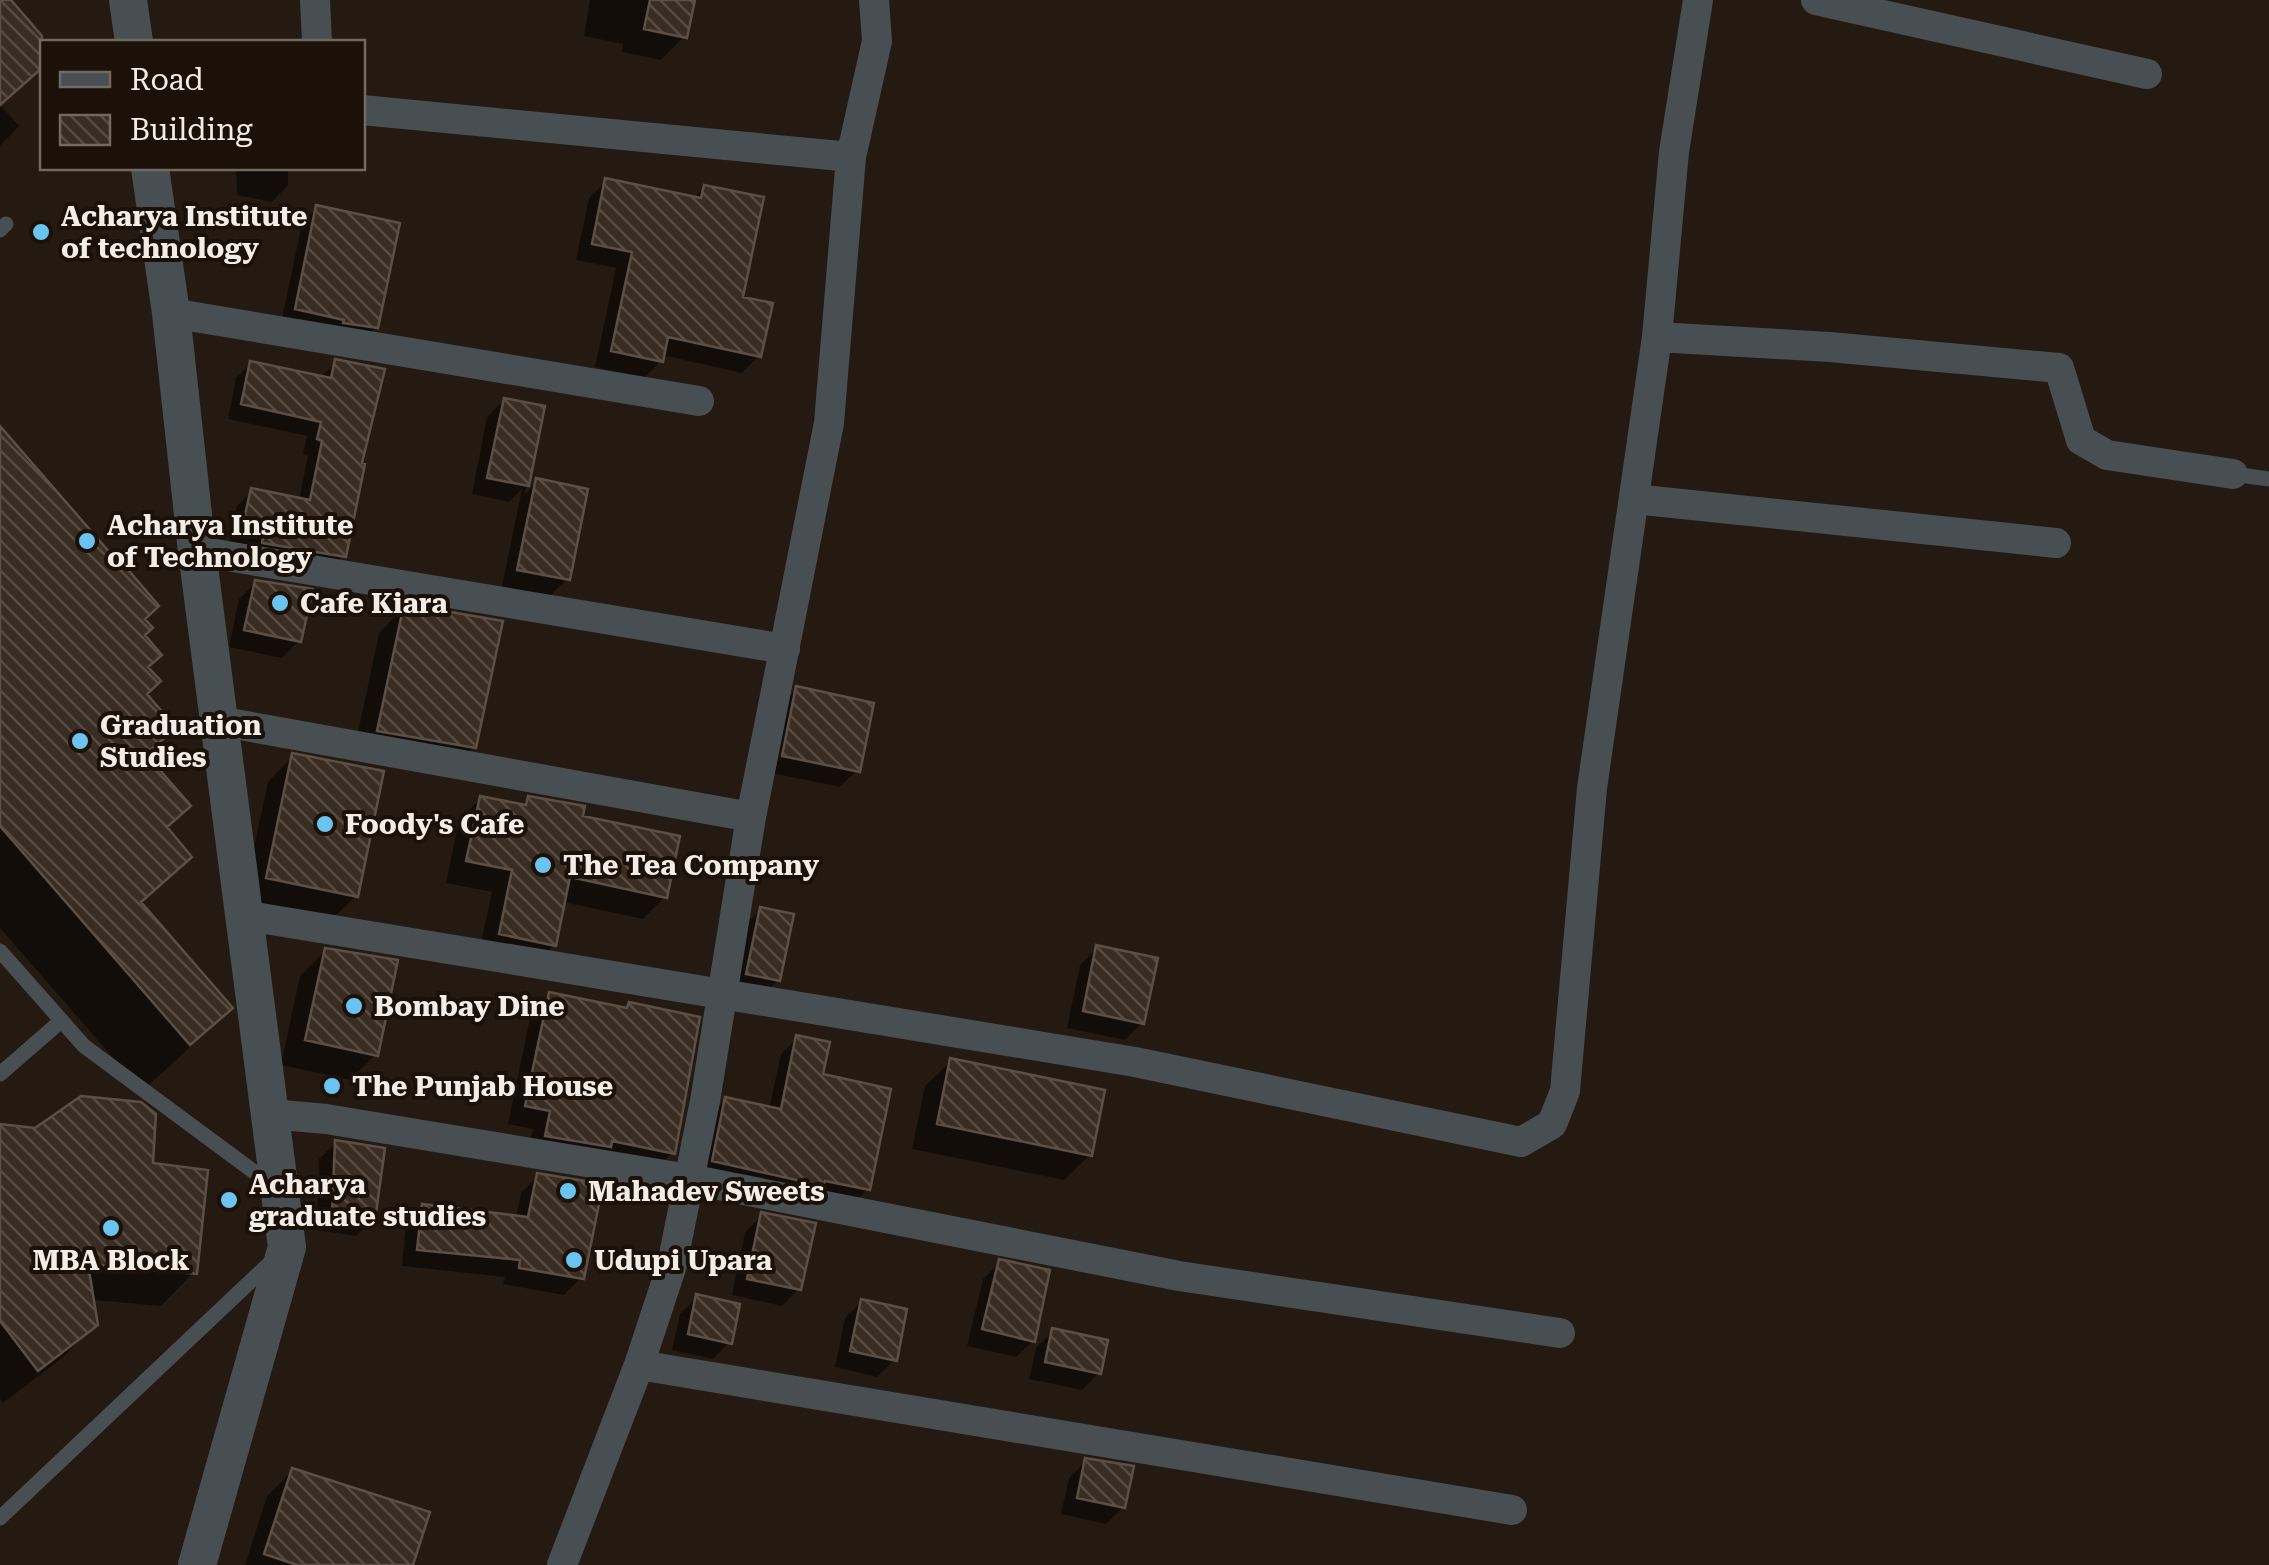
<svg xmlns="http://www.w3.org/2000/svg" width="2269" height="1565" viewBox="0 0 2269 1565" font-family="'Roboto Serif',serif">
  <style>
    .shadow { fill: #0007 }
    .building { fill: url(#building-back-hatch); stroke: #5c4f45; stroke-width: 2.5 }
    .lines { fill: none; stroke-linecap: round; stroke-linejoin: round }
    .service { stroke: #484f53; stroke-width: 15 }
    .minor { stroke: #484f53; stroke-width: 30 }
    .tertiary { stroke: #484f53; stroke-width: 38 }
    .poi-dot { fill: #6bc3f2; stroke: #1c1108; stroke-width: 4 }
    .labels { text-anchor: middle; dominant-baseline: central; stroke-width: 8; stroke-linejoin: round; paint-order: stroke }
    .poi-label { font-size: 28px; font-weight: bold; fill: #f4ece6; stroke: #1c1108; text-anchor: start }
  </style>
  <defs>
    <pattern id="building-back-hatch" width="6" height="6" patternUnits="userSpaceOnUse" patternTransform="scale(2.5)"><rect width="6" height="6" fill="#392d23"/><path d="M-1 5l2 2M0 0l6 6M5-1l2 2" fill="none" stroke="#564c43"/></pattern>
  </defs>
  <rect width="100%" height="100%" fill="#251a11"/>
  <!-- shadow -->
  <path class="shadow" d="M0,0H8L45,42H42V67L1,106L19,126L0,146Z
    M590,0H692L685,36L661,60L622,52L623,44L584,36Z
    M236,168H288V185L272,202L237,195Z
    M606,181L693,199L704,188L759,356L742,373L662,355L661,361L644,378L595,367L616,268L576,260L589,198Z
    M317,208L376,327L360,343L281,324L302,223Z
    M336,362L359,465L343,556L328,571L228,547L237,506L252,491L299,501L308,455L303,454L307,436L228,419L236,378L251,363L320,378Z
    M504,400L542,408L525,494L537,481L567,579L550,596L502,586L522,489L509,502L472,494L487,417Z
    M0,430L142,619L145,668L144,756L165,829L189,857L140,905L229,1008L182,1055L142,1091L0,928Z
    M256,582L299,641L282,658L229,647L239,599Z
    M404,607L474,747L448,773L353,756L379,633Z
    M797,689L857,770L840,787L767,772L780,706Z
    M293,756L356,896L330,921L242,903L268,782Z
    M481,798L520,806L528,799L665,897L643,919L563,902L554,945L532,967L478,956L492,892L446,883L459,820Z
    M760,910L778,980L761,997L730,991L743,927Z
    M1097,948L1142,1023L1125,1040L1067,1028L1080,965Z
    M326,950L376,1054L350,1080L281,1065L300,976Z
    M549,994L624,1010L629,1005L673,1152L654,1171L528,1154L533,1129L508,1124L531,1013Z
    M797,1038L820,1076L868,1189L852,1205L697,1177L709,1116L725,1100L769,1109L781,1054Z
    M951,1061L1090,1155L1064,1180L912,1149L925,1086Z
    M0,1127L150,1165L194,1272L161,1306L92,1300L96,1324L62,1358L3,1403L0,1399Z
    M336,1142L373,1219L356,1236L317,1230L319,1159Z
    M538,1176L581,1278L564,1295L503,1284L505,1277L402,1266L406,1224L423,1207L516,1218L521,1193Z
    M762,1215L799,1289L782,1306L732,1295L745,1232Z
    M1000,1262L1033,1341L1016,1357L967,1346L983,1279Z
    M697,1297L730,1342L713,1359L672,1350L680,1314Z
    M862,1301L894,1360L877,1377L835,1367L845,1318Z
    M1053,1331L1099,1373L1082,1390L1029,1379L1036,1348Z
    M1086,1461L1123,1507L1106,1524L1061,1514L1069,1478Z
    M293,1470L410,1565H245L267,1496Z"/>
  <!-- building -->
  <path class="building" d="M0,0H11L42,36V68L0,105Z
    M650,0H695L687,38L644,29Z
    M605,178L701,198L704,185L764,197L743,297L773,303L761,357L668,337L663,362L611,351L632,252L592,244Z
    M316,205L400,223L378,328L343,323L344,320L295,309Z
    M335,359L385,369L362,463L365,464L346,557L262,543L263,537L241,533L251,488L310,500L322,441L317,439L321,422L241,404L250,361L331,378Z
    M504,398L545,406L529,486L487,478Z
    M0,426L111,554L113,552L159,606L145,619L153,628L145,635L162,655L148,667L161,681L147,694L176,728L146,754L191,806L167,827L192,857L141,902L233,1008L190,1045L0,826Z
    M536,478L588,489L570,580L517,570Z
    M255,580L313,589L301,642L244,630Z
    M404,604L503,621L476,748L377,731Z
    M796,686L874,703L860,772L782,756Z
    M292,753L384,771L358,897L266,878Z
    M480,796L526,805L528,796L585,806L583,816L680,836L667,898L570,877L556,946L499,934L512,870L466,861Z
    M760,907L794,914L780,981L746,974Z
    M1096,945L1158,958L1144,1024L1083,1011Z
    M325,948L398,960L378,1056L305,1040Z
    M549,992L627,1008L629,1002L700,1017L675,1154L612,1141L611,1147L545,1136L550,1111L525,1106Z
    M796,1035L830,1042L823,1074L891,1089L870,1190L825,1181L823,1186L712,1161L725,1097L781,1109Z
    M950,1058L1105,1090L1092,1156L937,1124Z
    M81,1096L141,1102L156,1114L153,1163L208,1170L197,1274L88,1264L98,1325L38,1371L0,1321V1124L35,1128Z
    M335,1140L385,1148L375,1220L332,1214Z
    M537,1173L603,1184L584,1279L519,1268L520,1260L417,1250L422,1204L528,1217Z
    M761,1212L816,1223L801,1290L747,1279Z
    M999,1259L1050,1270L1035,1342L982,1329Z
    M696,1294L740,1304L732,1344L688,1334Z
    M861,1299L907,1309L897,1361L850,1351Z
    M1052,1328L1108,1340L1101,1374L1045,1362Z
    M1085,1458L1134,1466L1125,1508L1077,1498Z
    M292,1468L430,1512L413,1565H297L264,1554Z"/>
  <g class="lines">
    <!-- service -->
    <path class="service" d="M0,230L6,224
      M2233,474L2269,479
      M0,951L84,1046L273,1186
      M0,1074L61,1021
      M0,1518L273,1260"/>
    <!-- minor -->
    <path class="minor" d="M315,0L317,42
      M1816,0L2147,74
      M362,110L851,157L829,423L751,817L705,1101L672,1265L639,1365L562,1565
      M851,157L877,41L874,0
      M171,313L699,401
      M1657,337L1830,347L2059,368L2081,440L2107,455L2233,474
      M1634,499L2056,543
      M197,551L785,649
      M218,721L751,817
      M242,915L1135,1062L1521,1142L1552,1124L1565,1091L1592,788L1657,337L1674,152L1698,0
      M271,1114L326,1119L689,1179L1179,1276L1560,1333
      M639,1365L1512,1510"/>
    <!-- tertiary -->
    <path class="tertiary" d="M128,0L134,42
      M150,168L171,313L197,551L287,1247L197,1565"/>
  </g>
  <!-- markers -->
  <g class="poi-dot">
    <circle cx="41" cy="232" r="10"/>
    <circle cx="87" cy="541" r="10"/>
    <circle cx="280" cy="603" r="10"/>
    <circle cx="80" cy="741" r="10"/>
    <circle cx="325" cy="824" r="10"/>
    <circle cx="543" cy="865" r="10"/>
    <circle cx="354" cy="1006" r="10"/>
    <circle cx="332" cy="1086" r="10"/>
    <circle cx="568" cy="1191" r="10"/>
    <circle cx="229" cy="1200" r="10"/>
    <circle cx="111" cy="1228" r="10"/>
    <circle cx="574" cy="1260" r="10"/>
  </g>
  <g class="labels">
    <!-- poi labels -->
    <g class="poi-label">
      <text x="61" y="216">Acharya Institute<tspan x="61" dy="32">of technology</tspan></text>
      <text x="107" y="525">Acharya Institute<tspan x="107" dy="32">of Technology</tspan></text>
      <text x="300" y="603">Cafe Kiara</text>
      <text x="100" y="725">Graduation<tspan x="100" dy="32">Studies</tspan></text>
      <text x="345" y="824">Foody's Cafe</text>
      <text x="563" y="865">The Tea Company</text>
      <text x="374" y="1006">Bombay Dine</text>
      <text x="352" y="1086">The Punjab House</text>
      <text x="249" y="1184">Acharya<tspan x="249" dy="32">graduate studies</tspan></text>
      <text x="588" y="1191">Mahadev Sweets</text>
      <text x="111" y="1260" text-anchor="middle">MBA Block</text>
      <text x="594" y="1260">Udupi Upara</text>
    </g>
  </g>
  <!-- legend -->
  <rect x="40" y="40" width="325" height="130" fill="#1c1108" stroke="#726961" stroke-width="2.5"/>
  <rect x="60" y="72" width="50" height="15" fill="#484f53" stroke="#726961" stroke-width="2.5"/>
  <text x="130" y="90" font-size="30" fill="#f4ece6">Road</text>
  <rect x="60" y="115" width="50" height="30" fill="url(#building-back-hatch)" stroke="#726961" stroke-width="2.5"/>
  <text x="130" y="140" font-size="30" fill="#f4ece6">Building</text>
</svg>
